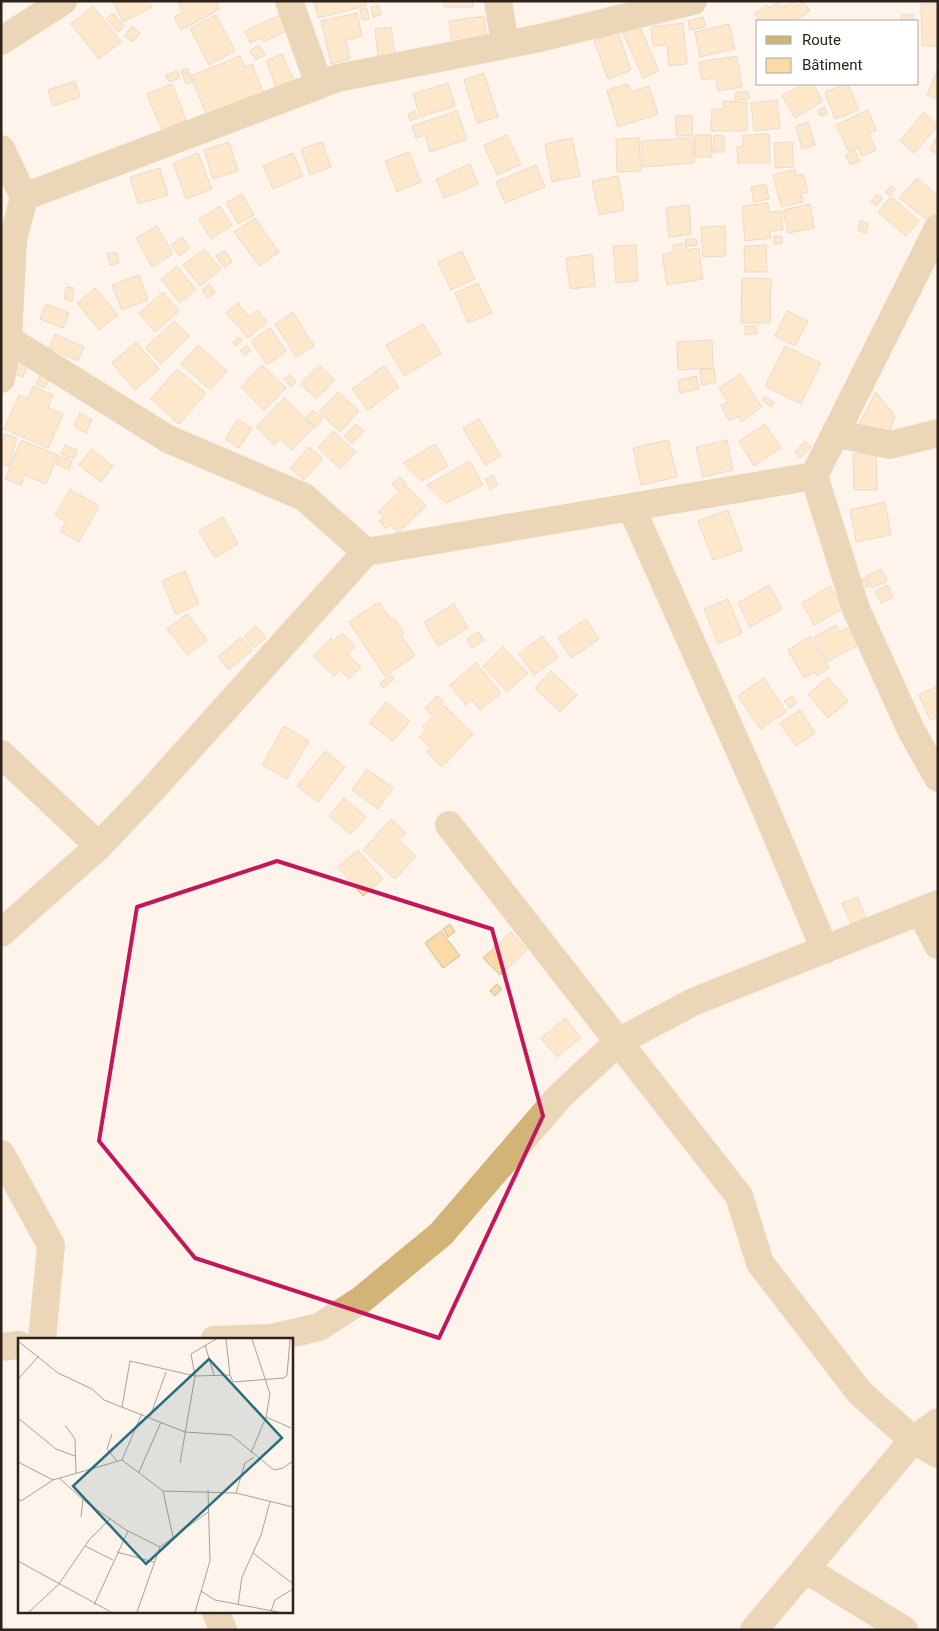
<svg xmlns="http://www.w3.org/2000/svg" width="939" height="1631" viewBox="0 0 939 1631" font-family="Roboto,sans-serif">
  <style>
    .building { fill: #fbdaa6; stroke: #cebda1 }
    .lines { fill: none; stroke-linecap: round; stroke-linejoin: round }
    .minor { stroke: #d2b479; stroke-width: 28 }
    .marked { fill: none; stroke: #c2185b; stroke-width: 4; stroke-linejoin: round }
    .inset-road { fill: none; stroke: #aba098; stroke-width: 1 }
    .view { fill: #296e7e; fill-opacity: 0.15; stroke: #296e7e; stroke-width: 2.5 }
    .inset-edge { fill: none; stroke: #2d231b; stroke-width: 2.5 }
  </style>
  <rect width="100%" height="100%" fill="#fff4eb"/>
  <!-- building -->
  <path class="building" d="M113,1H149L152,7L123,22Z
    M177,1H216L220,9L181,30L174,17L183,12Z
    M314,1H365L366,6L318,18Z
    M444,1H473V7H444Z
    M791,1L797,6L803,1L810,11L796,21H760L754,14L766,5L769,8L778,2L782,8Z
    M921,4H938V46H922Z
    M379,5L381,15L373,17L371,7Z
    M93,6L121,42L99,59L71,24Z
    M367,8L369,19L362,20L360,9Z
    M113,13L124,26L118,32L106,19Z
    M357,13L362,36L346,40L350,59L331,64L321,21Z
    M902,14L913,15V21H901Z
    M216,15L235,51L209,65L190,28Z
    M280,15L287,31L263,42L261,38L250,43L245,31Z
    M484,16L487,41L453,46L449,21Z
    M703,17L706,27L690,30L688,21Z
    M683,23L687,64L669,66L667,45L653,46L651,27Z
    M729,24L735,49L700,57L695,32Z
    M639,25L659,71L643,78L623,33Z
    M132,26L140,33L133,42L124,36Z
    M391,27L395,54L378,57L375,29Z
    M618,32L631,70L608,79L594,41Z
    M259,45L265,55L256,60L250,51Z
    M282,54L294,81L277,89L266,61Z
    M240,56L245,67L252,64L264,95L208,118L191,76Z
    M737,56L742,87L718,91L716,78L702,80L699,62Z
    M187,68L193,81L186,84L181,71Z
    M938,69V99L927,95Z
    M177,71L180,78L169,82L166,75Z
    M484,73L498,117L477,123L464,80Z
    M75,81L80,97L53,106L48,90Z
    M448,83L455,106L420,117L413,94Z
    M172,84L186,120L162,130L147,94Z
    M628,84L631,92L649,86L658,114L618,127L607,90Z
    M803,84H813L823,101L795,118L782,96Z
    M845,84H848L859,110L835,119L825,92Z
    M736,92H749V99L735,100Z
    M777,100L780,128L754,131L751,103Z
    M723,101L747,102V131H711L712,109H723Z
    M825,107L827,114L820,116L818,110Z
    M868,110L876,130L869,133L876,150L862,156L858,148L849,152L836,125Z
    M414,111L418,118L410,121L408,114Z
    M457,111L467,139L430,152L425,135L416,138L412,126Z
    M924,112L938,126L914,153L900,141Z
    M676,116H693L692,136H676Z
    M808,122L815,145L802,149L796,126Z
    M769,134L770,163H738L737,147H743V135Z
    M507,135L521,164L497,175L484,145Z
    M695,135H711L712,157H695Z
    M714,135L724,136V152H713Z
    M938,135V154L930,150Z
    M572,138L580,176L552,182L545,144Z
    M639,138L641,171L617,172L616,139Z
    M693,138L694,163L643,167L641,141Z
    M229,142L238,171L213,179L204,150Z
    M322,142L331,167L310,175L301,149Z
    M792,142L794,167L775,168L774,143Z
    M855,151L860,161L850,165L846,155Z
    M409,152L421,182L397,192L385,161Z
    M198,153L212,189L186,199L173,163Z
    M293,153L303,176L273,189L263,166Z
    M470,164L478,184L444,198L436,179Z
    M536,165L545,187L505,203L496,182Z
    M160,168L168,195L138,204L130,177Z
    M795,169L796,176L803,174L808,192L801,194L803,202L781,207L773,175Z
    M618,176L624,210L599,215L592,181Z
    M917,178L938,196V210L928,221L899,198Z
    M766,184L769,199L754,202L751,187Z
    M891,186L895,189L890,196L885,192Z
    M242,194L254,215L238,224L226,203Z
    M877,195L882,198L877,206L871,202Z
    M891,197L919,221L906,236L878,212Z
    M768,203L769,212L781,211L783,230L770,231L771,238L745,241L742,206Z
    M810,204L814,228L788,233L783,210Z
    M689,205L691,234L669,237L666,208Z
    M220,206L232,225L211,239L199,219Z
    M255,218L279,252L259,266L234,232Z
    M860,221L868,223L866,233L858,231Z
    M157,226L173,254L152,267L136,238Z
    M725,226L726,256L703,257L701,227Z
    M774,236H782V244H774Z
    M182,237L190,248L179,256L171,245Z
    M686,239H696L697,245L686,246Z
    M686,243L687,250L699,248L703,279L667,285L662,254L674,252L673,245Z
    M636,245L638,281L616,283L613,246Z
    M766,245L767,272H745L744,246Z
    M204,249L221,269L200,286L183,265Z
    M225,250L232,262L224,268L216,256Z
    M462,251L475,279L451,290L438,262Z
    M117,252L119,263L110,265L107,254Z
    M592,254L595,286L570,289L566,258Z
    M177,266L196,290L180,303L161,279Z
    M139,275L148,300L122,310L112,285Z
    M742,278L771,279L770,323H741Z
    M478,283L492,313L468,323L455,293Z
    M209,284L215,292L208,298L202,290Z
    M66,287L74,288L72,301L64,299Z
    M95,288L118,315L99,330L77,303Z
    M163,292L179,311L155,332L139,313Z
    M238,303L249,317L257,310L267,322L248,338L226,313Z
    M46,304L69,313L63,328L40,319Z
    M787,311L808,321L795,346L775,336Z
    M293,312L314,346L296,357L275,324Z
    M174,321L189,336L161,364L145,348Z
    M423,324L441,354L404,376L386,345Z
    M745,326H756L757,334L745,335Z
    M270,328L286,351L267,365L251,341Z
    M55,334L84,347L78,361L49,348Z
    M238,337L242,340L236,346L233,343Z
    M712,340L713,368L678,370L677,342Z
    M136,342L159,369L135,390L112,363Z
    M198,345L227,371L210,390L181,364Z
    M246,345L251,350L245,356L240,351Z
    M785,346L821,363L801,404L765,386Z
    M16,362L27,366L23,377L13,373Z
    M262,365L286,388L264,410L241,387Z
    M319,365L335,380L316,399L300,384Z
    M384,366L399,387L368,410L352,389Z
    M714,368L716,382L702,385L700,370Z
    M177,369L206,393L179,424L151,399Z
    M740,374L762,407L741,422L738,416L730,421L721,406L728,402L719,388Z
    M40,375L49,379L45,388L36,384Z
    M290,375L296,382L291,387L284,379Z
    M696,376L699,389L680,393L678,380Z
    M33,386L53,395L48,407L63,414L48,448L4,429L19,395L28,399Z
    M338,392L359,411L340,432L319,412Z
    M876,392L895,416L888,435L856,430Z
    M764,396L774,403L771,407L762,400Z
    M284,398L314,427L292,450L280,439L274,445L256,427Z
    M313,410L323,419L316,427L306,418Z
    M80,413L92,420L86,433L74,426Z
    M238,419L252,428L239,448L225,439Z
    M479,419L501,456L485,465L463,428Z
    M356,424L364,431L352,444L344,436Z
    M765,424L781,448L754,466L739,441Z
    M333,431L356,452L340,469L318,448Z
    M5,434L17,438L9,466L1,464V445Z
    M21,440L58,455L46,484L24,475L21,485L5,479Z
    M668,440L677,477L641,485L633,448Z
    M727,440L733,470L703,477L696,447Z
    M805,441L811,447L800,458L795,452Z
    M435,444L448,466L421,481L403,463Z
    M65,445L77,450L74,459L61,454Z
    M309,447L323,459L304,480L290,468Z
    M91,449L113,466L101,482L79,465Z
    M853,454H876L877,490H854Z
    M60,456L72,461L69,470L56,464Z
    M470,461L483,485L446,503L427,485Z
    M493,475L498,485L490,489L485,479Z
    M400,477L406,483L398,491L392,484Z
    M406,485L426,506L398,533L390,525L386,529L379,521L383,517L378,512Z
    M70,489L99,506L79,542L60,531L66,522L55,515Z
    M885,502L891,535L856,542L850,510Z
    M728,510L742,550L713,560L698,521Z
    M223,517L238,544L215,558L199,531Z
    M881,569L887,581L872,588L866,576Z
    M185,571L199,604L176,614L162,581Z
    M865,578L869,586L860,589L857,581Z
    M769,585L782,609L750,627L738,603Z
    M888,585L893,598L881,603L875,591Z
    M830,586L843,609L814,625L802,603Z
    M728,599L742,633L718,644L704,609Z
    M379,602L391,620L394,618L404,633L401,635L415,656L385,676L349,622Z
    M454,604L468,628L438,646L424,622Z
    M187,614L207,640L187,655L167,629Z
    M586,619L599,639L571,658L558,638Z
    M836,625L840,632L851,626L860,644L827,662L814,637Z
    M256,626L266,638L254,648L244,636Z
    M479,632L484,640L472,648L467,639Z
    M342,633L355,646L348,654L361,667L349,679L340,670L334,676L313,656L331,638L334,641Z
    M542,636L558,657L534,675L519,654Z
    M810,636L829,668L817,676L814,672L804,678L788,650Z
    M241,637L252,650L229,670L218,657Z
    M503,647L528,673L507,692L483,666Z
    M476,663L501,693L480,710L472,700L466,705L450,685Z
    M551,671L577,695L560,712L535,688Z
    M391,675L394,679L383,688L380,683Z
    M828,677L848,701L828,718L808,694Z
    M764,678L786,712L760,729L738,696Z
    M938,686V716L930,720L919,695Z
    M437,696L444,702L431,715L425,708Z
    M792,696L797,703L790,708L784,701Z
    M386,702L410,721L393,741L369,723Z
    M444,705L473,734L442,767L427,752L430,748L419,737L426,730L423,727Z
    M800,710L815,733L796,746L780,723Z
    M284,726L309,741L287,779L262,765Z
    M325,751L345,767L318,802L297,786Z
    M367,769L393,788L378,809L352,790Z
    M344,798L366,817L351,834L329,816Z
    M391,819L406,833L399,840L416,856L395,879L363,850Z
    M358,850L383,879L363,896L338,867Z
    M857,897L866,918L851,924L842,903Z
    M450,924L455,932L448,937L443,929Z
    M441,931L460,956L443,968L425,943Z
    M511,932L527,950L500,975L483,958Z
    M497,984L502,989L495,996L490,991Z
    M565,1018L581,1038L557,1057L541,1038Z"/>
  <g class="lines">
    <!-- minor -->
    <path class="minor" d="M289,1L319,84
      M498,1L505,44
      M1,41L63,1
      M1,149L24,197L13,240L8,339L1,379
      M24,197L338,78L540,38L693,1
      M8,339L168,439L304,497L366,552
      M835,433L890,445L938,433
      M814,476L856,609L911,730L938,778
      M631,507L763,803L825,950
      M1,754L99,846
      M449,825L739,1196L760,1263L860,1393L913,1440L754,1630
      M921,912L938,945
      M1,933L99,846L151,791L366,552L814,476L938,228
      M1,1154L51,1245L42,1340
      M214,1340L272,1338L319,1327L361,1300L441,1234L559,1097L618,1042L693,1002L938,904
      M1,1347L19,1345
      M938,1422L913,1440L938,1454
      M805,1569L904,1630
      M216,1612L223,1630"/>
  </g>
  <!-- marked area -->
  <path d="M0 0H939V1631H0ZM277,861L492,929L543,1116L439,1338L195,1258L99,1141L137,907Z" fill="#fff4eb" fill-opacity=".55" fill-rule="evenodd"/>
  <path class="marked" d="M277,861L492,929L543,1116L439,1338L195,1258L99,1141L137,907Z"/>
  <!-- overview -->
  <g transform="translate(18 1338)">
    <rect width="275" height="275" fill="#fff4eb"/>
    <path class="inset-road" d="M208,1L212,37M234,1L252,56L248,79M0,3L40,35L74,51L86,62L167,94L213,97L256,132L265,130L275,123M187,7L196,37M0,41L21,18M104,69L112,23L177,38L173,16L198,1M132,79L148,34M0,80L38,111L57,118M47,87L57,101L58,135M94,96L89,111L99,123M233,115L248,79L273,90M104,122L124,75M0,124L35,142M162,125L177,38L212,37L215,44L266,40L269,37L272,1M121,134L143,84M41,140L68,164L108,192L142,209M145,153L155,199M218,155L227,125L236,119M0,161L3,163L35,142L104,122L145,153L218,155L275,169M63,179L65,161M67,208L95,222M99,214L136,224M235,215L275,246M0,223L93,274M183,253L197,262L260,274M76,267L110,193M220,267L224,239L243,197L252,164M253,273L257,262L275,251M11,274L41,246L71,202L92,181M119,274L142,209L190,174M177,274L192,223L190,152"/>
    <path class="view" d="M191,21L264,100L128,226L55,148Z"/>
    <rect width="275" height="275" class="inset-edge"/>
  </g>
  <!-- border -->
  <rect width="939" height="1631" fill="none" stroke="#2d231b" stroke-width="5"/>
  <!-- legend -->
  <rect x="756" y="20" width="162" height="65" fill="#ffffff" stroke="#aba7a4"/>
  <rect x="766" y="36" width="25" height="8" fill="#d2b479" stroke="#aba7a4"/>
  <text x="802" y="45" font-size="15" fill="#2d231b">Route</text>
  <rect x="766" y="58" width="25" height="15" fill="#fbdaa6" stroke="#aba7a4"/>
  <text x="802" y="70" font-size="15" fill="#2d231b">Bâtiment</text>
</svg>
